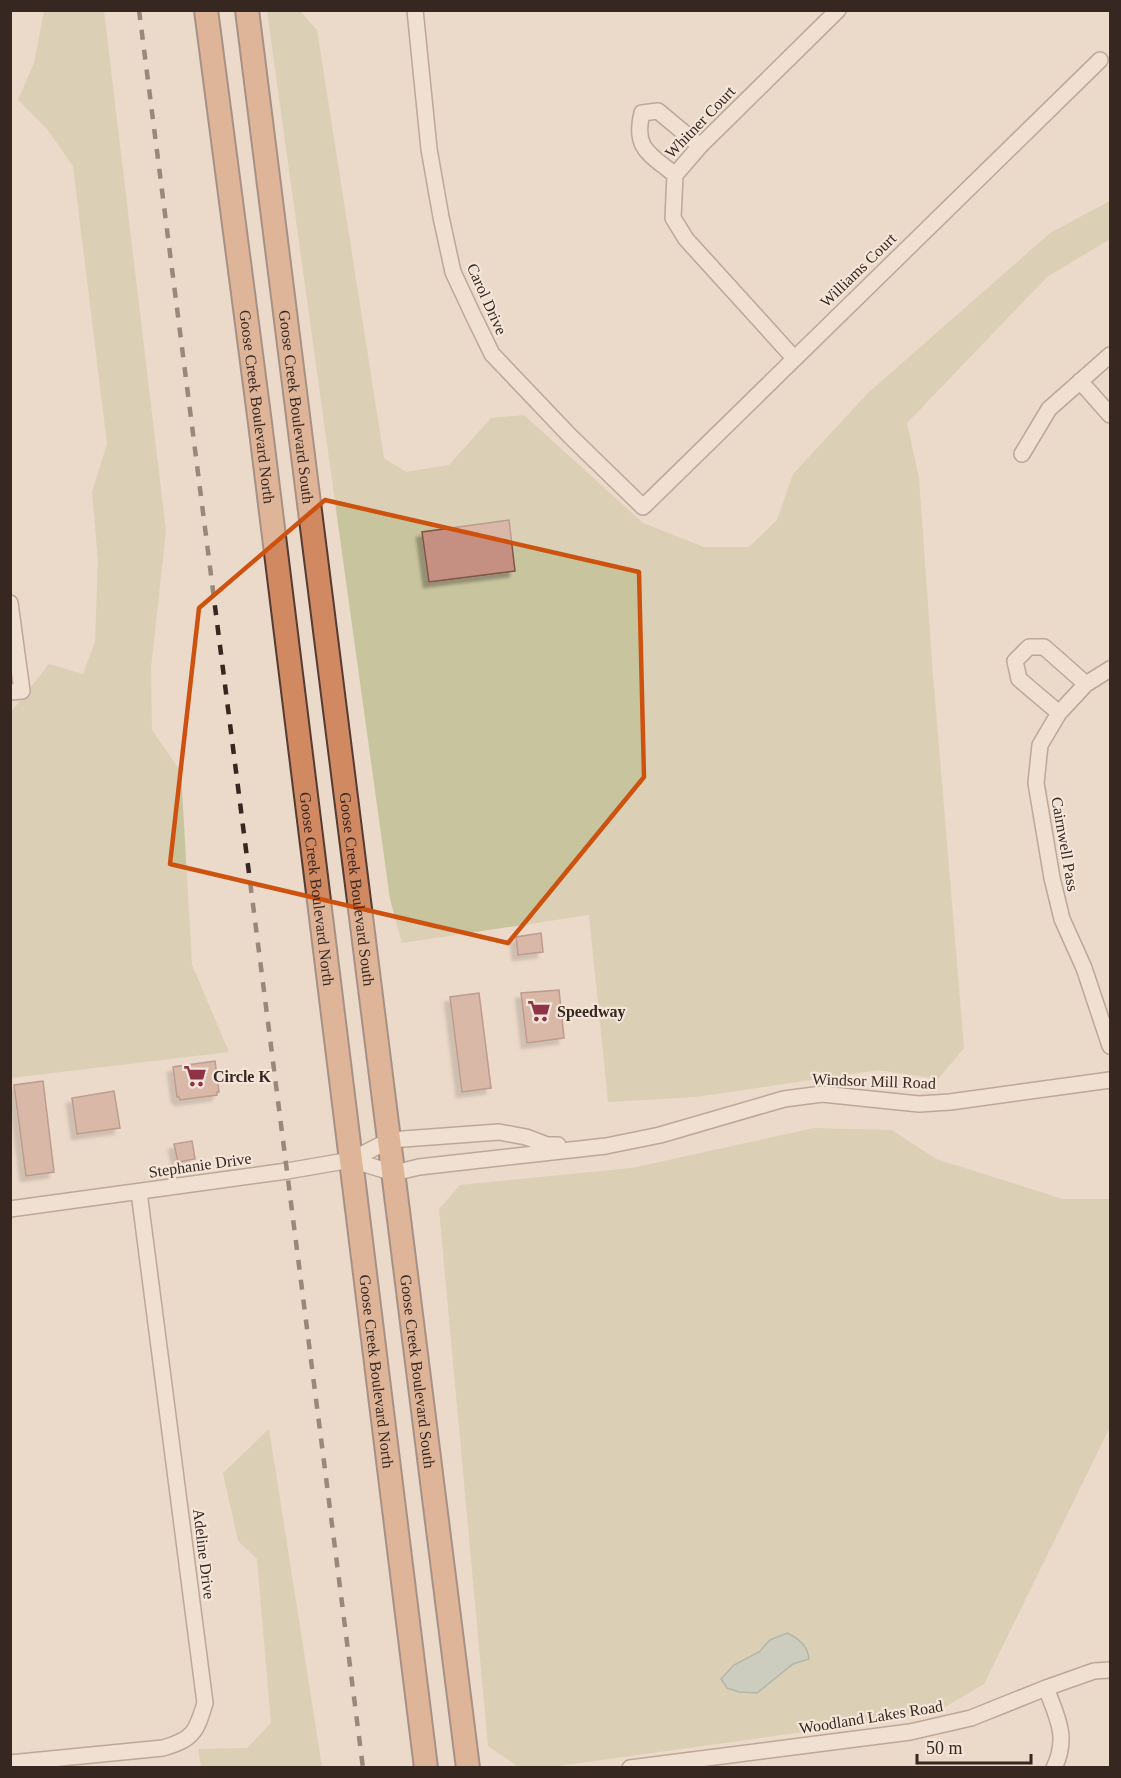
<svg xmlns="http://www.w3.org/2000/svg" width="1121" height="1778" viewBox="0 0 1121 1778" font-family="Georgia,serif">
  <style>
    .green { fill: #c8c49d }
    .water { fill: #a9bfb4; stroke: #708d80; stroke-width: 1.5 }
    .building { fill: #c59082; stroke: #825247; stroke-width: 1.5; filter: url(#shadow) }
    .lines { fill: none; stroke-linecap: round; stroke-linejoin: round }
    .minor-casing { stroke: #856b5f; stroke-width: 18 }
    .highway-casing { stroke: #543b33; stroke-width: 26 }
    .minor { stroke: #f6e8db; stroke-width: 15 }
    .highway { stroke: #d18962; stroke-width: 22 }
    .rail { stroke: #372721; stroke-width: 4.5; stroke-dasharray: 10 10; stroke-linecap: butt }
    .marked { fill: none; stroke: #cd520f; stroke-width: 4.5; stroke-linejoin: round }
    .labels { text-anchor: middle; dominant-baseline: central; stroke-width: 4.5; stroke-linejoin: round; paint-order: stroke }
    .street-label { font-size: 16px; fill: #372721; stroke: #f3e5d8 }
    .poi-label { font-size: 16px; font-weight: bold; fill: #372721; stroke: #f3e5d8; text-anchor: start }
  </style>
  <defs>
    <filter id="shadow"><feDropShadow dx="-5.5" dy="5.5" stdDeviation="1.5" flood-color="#0004"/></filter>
  </defs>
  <rect width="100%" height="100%" fill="#ebd9c9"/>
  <!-- green -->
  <path class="green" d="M44,11H104L166,531L151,668L152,730L181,772L192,965L229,1052L11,1078V712L49,664L83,674L95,642L98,561L92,492L107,444L73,166L47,129L18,100L34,63Z
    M267,11H300L317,30L384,458L406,472L449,465L491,418L524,415L643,523L704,547H749L777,520L793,474L868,393L1050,233L1110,201V239L1047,277L907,423L919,478L933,675L964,1048L938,1079L878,1070L696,1097L608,1102L589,915L402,943L390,899Z
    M814,1128L892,1130L936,1159L1063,1199H1110V1427L984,1684L933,1714L551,1767H519L488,1746L439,1209L460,1185L632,1168Z
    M269,1429L322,1767H201L198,1749L247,1748L271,1723L257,1559L238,1541L223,1473Z"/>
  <!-- water -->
  <path class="water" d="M787,1633C798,1638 808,1646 809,1659L793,1664L757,1693L739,1692L727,1688L721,1679L734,1665L759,1652L770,1640Z"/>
  <!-- building -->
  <path class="building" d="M509,520L515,571L429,582L422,532Z
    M541,933L543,952L518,955L516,937Z
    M559,990L564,1038L527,1043L521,993Z
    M479,993L491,1088L462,1092L450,997Z
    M215,1061L219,1092H217V1095L180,1100L179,1097H177L173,1067Z
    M43,1081L54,1172L26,1176L14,1085Z
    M114,1091L120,1128L77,1134L72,1098Z
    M192,1141L195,1159L178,1162L174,1144Z"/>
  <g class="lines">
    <!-- minor casing -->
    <g class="minor-casing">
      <path id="minor" d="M415,10L429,149L441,217L453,272L473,315L492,354L570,436L643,507L1100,60
        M675,175C650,154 633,149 642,113L658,111L700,146
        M794,358L686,239L673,218L675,175L700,146L838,10
        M1080,381L1110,415
        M1022,454L1049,409L1110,355
        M10,603L22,691L10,692
        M1110,669L1086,684L1059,713L1040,745L1036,783L1052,878L1062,919L1084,968L1110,1046
        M1059,713L1019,679L1015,661L1029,647H1044L1086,684
        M351,1160L394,1173L419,1167L606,1146L660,1135L784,1099L822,1094L919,1104L950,1102L1110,1080
        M10,1209L287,1171L351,1160L390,1140L499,1132L526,1137L547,1145H558
        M1046,1688C1057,1717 1069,1737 1054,1768
        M10,1763L163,1748C193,1739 196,1733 205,1703L139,1192
        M630,1768L910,1732L971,1718L1046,1688L1094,1671L1110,1670"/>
    </g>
    <!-- highway casing -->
    <g class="highway-casing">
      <g id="highway">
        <path id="s1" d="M206,10L260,423L426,1768"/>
        <path id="s2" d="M247,10L468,1768"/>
      </g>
    </g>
    <!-- minor -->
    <use href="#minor" class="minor"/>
    <!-- highway -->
    <use href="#highway" class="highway"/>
    <!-- rail -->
    <path class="rail" d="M139,10L363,1768"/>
  </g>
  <!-- marked area -->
  <path d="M0 0H1121V1778H0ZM325,500L639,572L644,777L508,943L170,864L199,608Z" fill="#ebd9c9" fill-opacity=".55" fill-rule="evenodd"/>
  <path class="marked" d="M325,500L639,572L644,777L508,943L170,864L199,608Z"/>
  <!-- icons -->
  <defs>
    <g id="supermarket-bare" transform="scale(1.8)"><path d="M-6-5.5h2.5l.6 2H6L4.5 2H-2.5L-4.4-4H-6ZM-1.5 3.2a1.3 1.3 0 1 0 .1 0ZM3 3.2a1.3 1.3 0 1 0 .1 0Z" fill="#8f3448" stroke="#f3e5d8" stroke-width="2.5" paint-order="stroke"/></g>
  </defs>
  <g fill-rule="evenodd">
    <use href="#supermarket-bare" x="539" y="1011"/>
    <use href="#supermarket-bare" x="195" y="1076"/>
  </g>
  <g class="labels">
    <!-- street labels -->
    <g class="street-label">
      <text transform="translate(700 122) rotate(-46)">Whitner Court</text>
      <text transform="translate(858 270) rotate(-44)">Williams Court</text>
      <text transform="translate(487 299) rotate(66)">Carol Drive</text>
      <text stroke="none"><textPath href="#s1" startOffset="400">Goose Creek Boulevard North</textPath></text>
      <text stroke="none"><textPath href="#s2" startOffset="400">Goose Creek Boulevard South</textPath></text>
      <text transform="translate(1065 844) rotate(80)">Cairnwell Pass</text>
      <text stroke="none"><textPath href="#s1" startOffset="886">Goose Creek Boulevard North</textPath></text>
      <text stroke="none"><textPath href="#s2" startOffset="886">Goose Creek Boulevard South</textPath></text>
      <text transform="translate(874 1081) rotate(2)">Windsor Mill Road</text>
      <text transform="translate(200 1165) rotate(-8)">Stephanie Drive</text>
      <text stroke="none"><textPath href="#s1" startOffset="1372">Goose Creek Boulevard North</textPath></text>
      <text stroke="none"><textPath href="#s2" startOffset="1372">Goose Creek Boulevard South</textPath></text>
      <text transform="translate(204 1554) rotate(83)">Adeline Drive</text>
      <text transform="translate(871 1717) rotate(-9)">Woodland Lakes Road</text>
    </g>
    <!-- poi labels -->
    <g class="poi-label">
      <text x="557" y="1011">Speedway</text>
      <text x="213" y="1076">Circle K</text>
    </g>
  </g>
  <!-- border -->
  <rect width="1121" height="1778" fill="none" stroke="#372721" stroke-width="24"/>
  <!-- scale -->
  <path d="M917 1754v9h114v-9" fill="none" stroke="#372721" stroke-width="3"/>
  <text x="926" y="1754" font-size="18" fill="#372721" stroke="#f3e5d8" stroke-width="4.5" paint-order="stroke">50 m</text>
</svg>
